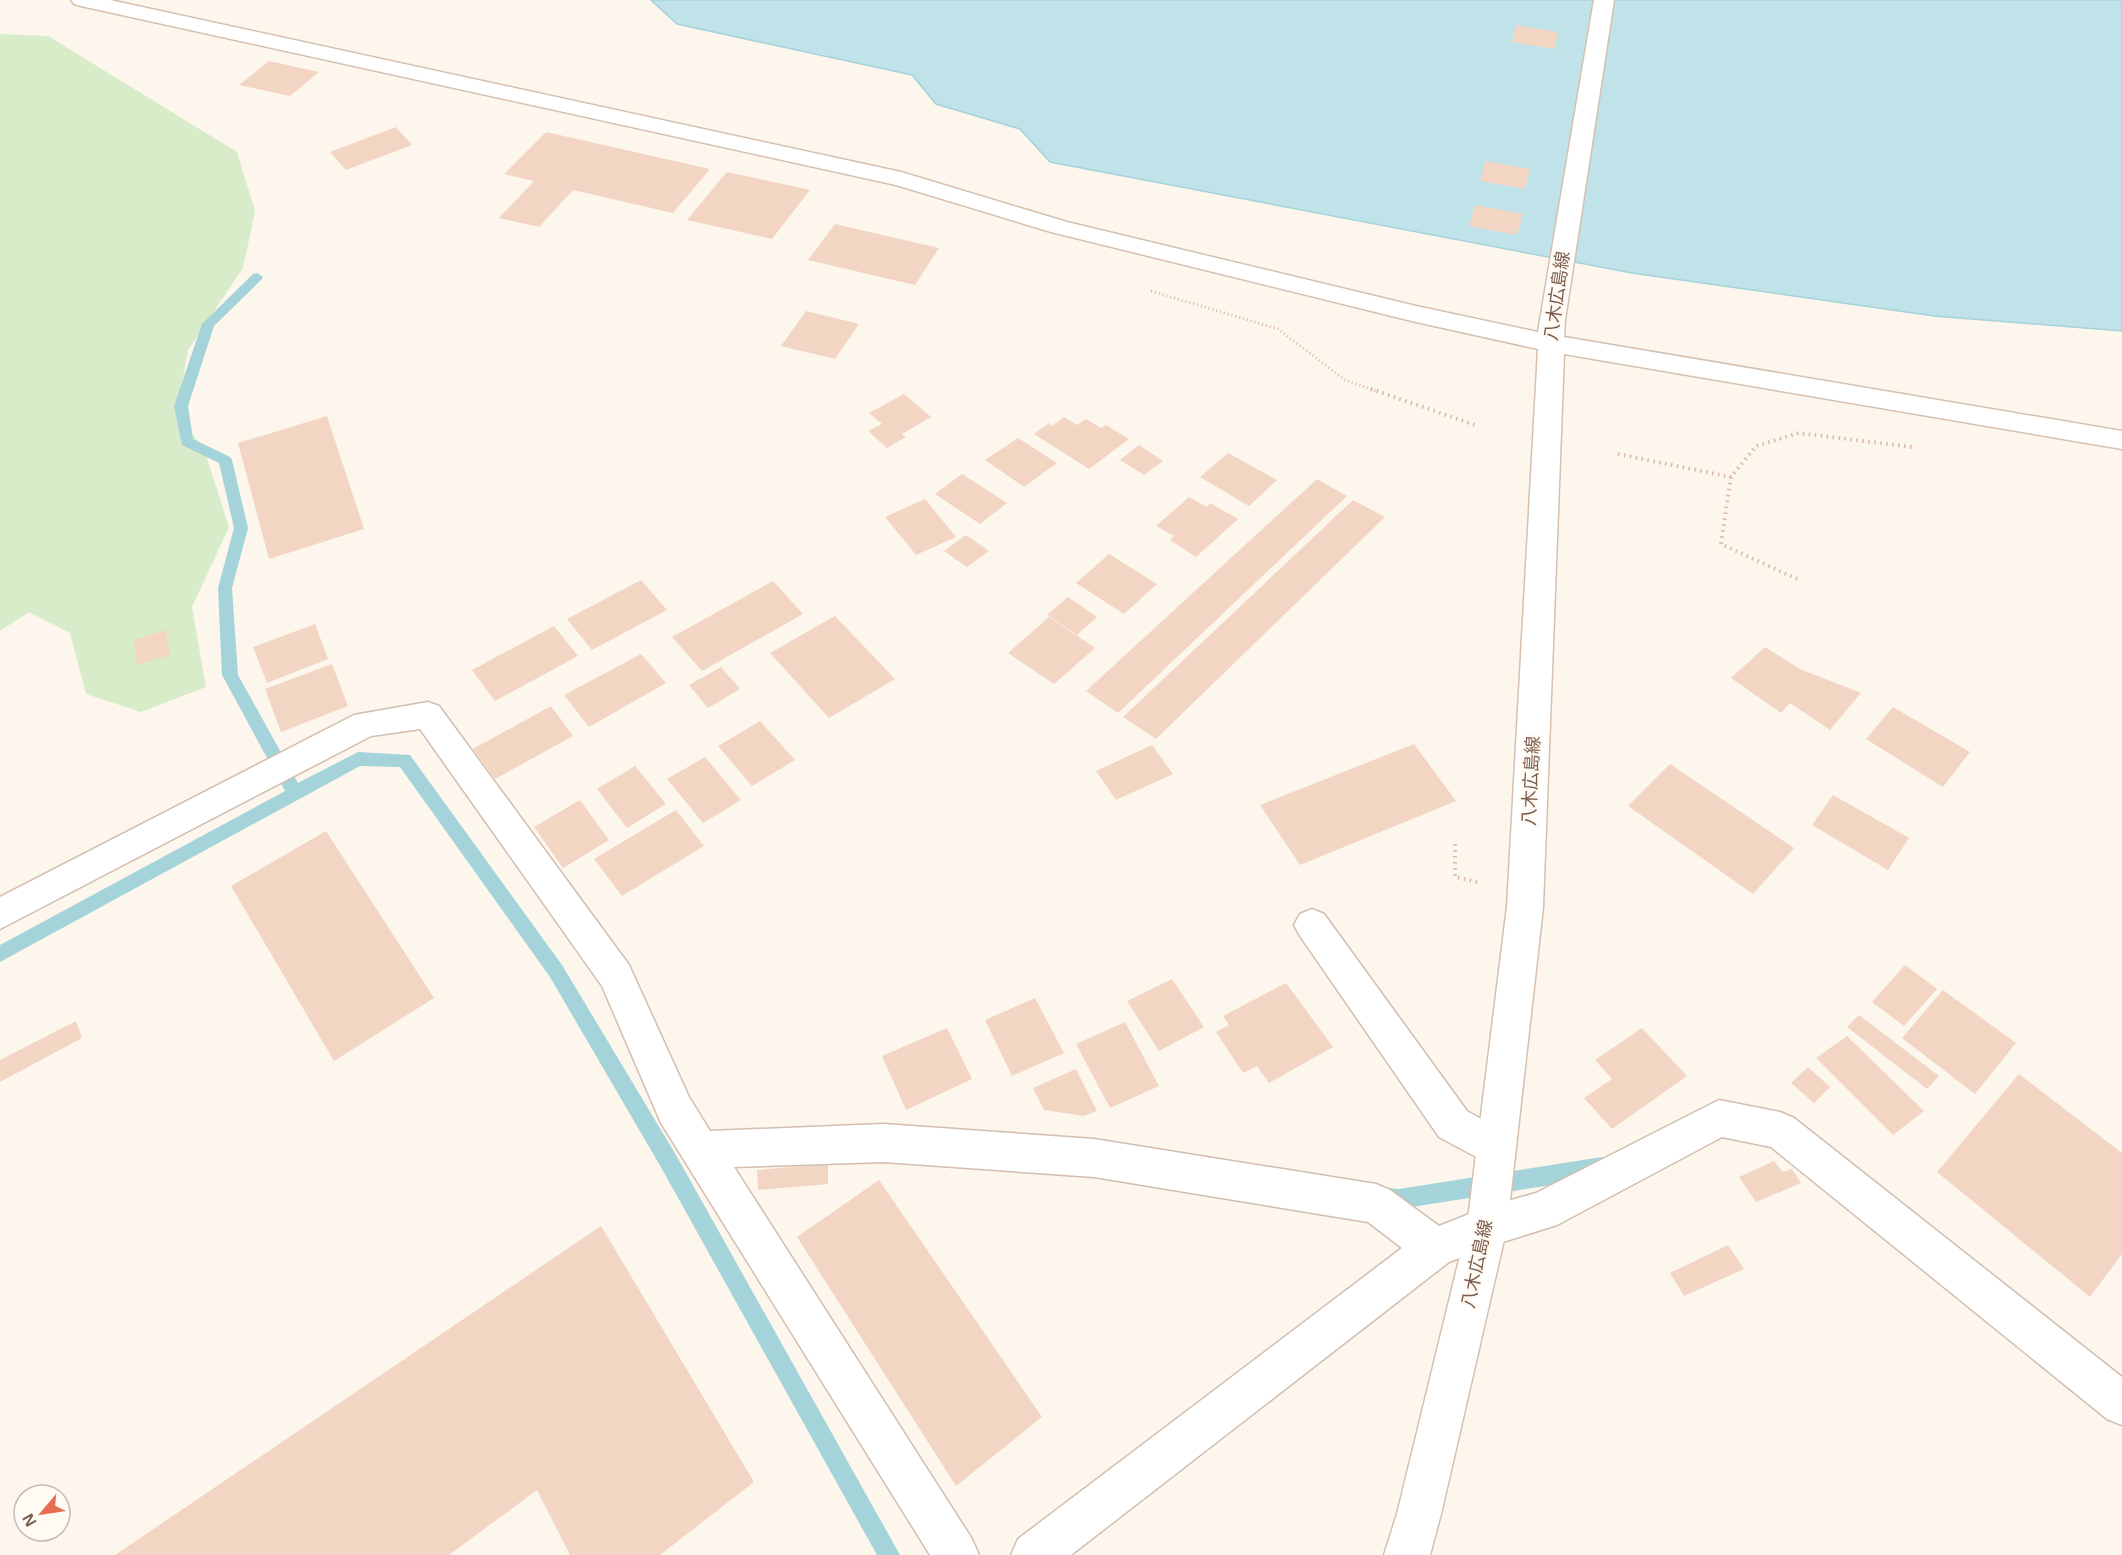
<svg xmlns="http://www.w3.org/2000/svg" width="2122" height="1555" viewBox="0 0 2122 1555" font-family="Helvetica,'Noto Sans JP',sans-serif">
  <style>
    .green { fill: #d8ecc9 }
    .water { fill: #bfe3e8; stroke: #a5d3da; stroke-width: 1.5 }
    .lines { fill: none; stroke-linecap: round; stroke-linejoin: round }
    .stream { fill: #a5d3da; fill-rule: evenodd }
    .building { fill: #f3d5c3 }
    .street-casing { stroke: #d1beb0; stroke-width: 3 }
    .secondary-casing { stroke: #d6c0b0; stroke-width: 3 }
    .path-far1 { stroke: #d9b8a5; stroke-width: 3; stroke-dasharray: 1 3; stroke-linecap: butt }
    .path { stroke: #d9b8a5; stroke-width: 4; stroke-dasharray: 1.5 4.5; stroke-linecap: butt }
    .street { fill: #fff; fill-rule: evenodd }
    .secondary { fill: #fff; fill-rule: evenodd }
    .labels { text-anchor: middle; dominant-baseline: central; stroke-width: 5; stroke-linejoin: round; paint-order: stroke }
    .street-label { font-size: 18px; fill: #7a5c4d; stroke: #fffaf3 }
  </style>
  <rect width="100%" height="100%" fill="#fdf6ec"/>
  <!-- green -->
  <path class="green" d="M0,34L48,36L237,152L255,211L243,268L188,350L177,411L205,452L229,527L192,607L206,687L141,712L86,694L70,633L29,612L0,631Z"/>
  <!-- water -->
  <path class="water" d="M651,0H2122V331L1934,316L1632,273L1050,162L1020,129L936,104L912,75L677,24Z"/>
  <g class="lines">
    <!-- stream -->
    <path class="stream" d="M257,273L263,277L261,280L214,326L188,406L193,439L230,457L232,460L248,528L232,588L238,675L298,783L358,752L410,755L562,965L676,1155L900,1555H877L662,1169L550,977L400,767L360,766L0,962V945L285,791L222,675L218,588L234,528L219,463L182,445L174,406L202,324L253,274Z
      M1602,1157L1609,1160L1612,1167L1609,1174L1602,1177L1399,1209L1374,1204L1371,1197L1374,1190L1381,1187L1399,1189Z"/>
  </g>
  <!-- building -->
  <path class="building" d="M1516,25L1558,32L1554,49L1512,42Z
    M269,61L319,72L290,96L239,85Z
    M396,127L412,145L346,170L330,152Z
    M546,132L710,169L673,213L573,190L539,227L499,218L534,181L504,174Z
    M1485,161L1530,169L1525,189L1480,181Z
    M727,172L810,190L772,239L687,220Z
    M1475,205L1523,214L1517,235L1469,226Z
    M835,224L939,248L915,285L808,260Z
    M806,311L859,324L835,359L781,346Z
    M904,394L931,417L902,434L906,437L887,448L868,431L882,424L869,413Z
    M327,416L364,529L269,559L238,443Z
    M1064,417L1077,425L1086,419L1101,428L1106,425L1129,439L1089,469L1034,434L1049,423L1052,426Z
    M1018,438L1057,463L1024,487L985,460Z
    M1139,445L1163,461L1144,475L1120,460Z
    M1228,453L1277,480L1249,506L1200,477Z
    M962,474L1007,503L980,524L935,494Z
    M1317,479L1347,496L1118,713L1086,691Z
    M1189,497L1207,507L1210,503L1238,519L1196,557L1170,540L1174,536L1156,526Z
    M925,499L956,537L916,555L885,517Z
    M1353,500L1385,517L1156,739L1123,717Z
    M966,535L989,551L967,567L944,551Z
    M1109,554L1157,584L1124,614L1076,583Z
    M641,580L667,610L592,650L567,619Z
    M773,581L803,614L702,671L672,637Z
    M1068,597L1097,617L1077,635L1047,615Z
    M835,616L895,679L829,718L770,653Z
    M1049,617L1095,648L1054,684L1008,653Z
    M315,624L328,659L267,683L253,647Z
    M554,626L578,656L495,701L472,670Z
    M166,630L170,655L137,665L134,640Z
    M1765,647L1800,669L1861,693L1830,730L1790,703L1781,713L1731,678Z
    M641,654L666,683L589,727L564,695Z
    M332,664L348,706L281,732L265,689Z
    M721,667L740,689L708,708L689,685Z
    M551,706L573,736L495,779L473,749Z
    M1893,707L1970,752L1943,787L1866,739Z
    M760,721L795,760L752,786L718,746Z
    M1414,744L1456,801L1300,865L1260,805Z
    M1152,745L1173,774L1116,800L1096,771Z
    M705,757L741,800L703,823L667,779Z
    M1670,764L1794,848L1753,894L1628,806Z
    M635,766L666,804L627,828L597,789Z
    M1833,795L1909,838L1888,870L1812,825Z
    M580,800L609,840L563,868L534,827Z
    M676,810L704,846L622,896L594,859Z
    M326,831L434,998L334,1061L231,886Z
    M1905,965L1937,989L1904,1026L1872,1002Z
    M1172,979L1204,1027L1159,1051L1127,1001Z
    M1286,983L1333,1047L1269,1083L1257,1066L1243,1073L1216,1032L1229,1025L1223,1016Z
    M1943,990L2016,1043L1975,1094L1902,1038Z
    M1035,998L1064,1053L1012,1076L985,1020Z
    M1859,1015L1939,1076L1927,1089L1847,1027Z
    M76,1021L82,1038L0,1082V1060Z
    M1125,1022L1159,1086L1110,1108L1076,1044Z
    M947,1028L972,1079L906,1110L882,1056Z
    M1642,1028L1687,1076L1612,1129L1584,1098L1612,1079L1595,1060Z
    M1847,1036L1924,1111L1893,1135L1816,1058Z
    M1808,1067L1830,1087L1814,1103L1791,1083Z
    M1076,1069L1097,1111L1084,1116L1044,1110L1033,1088Z
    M2019,1074L2122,1153V1254L2090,1297L1937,1172Z
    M1774,1161L1783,1172L1792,1169L1801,1183L1756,1202L1739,1177Z
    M828,1164V1184L758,1190L757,1170Z
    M879,1180L1042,1417L956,1486L797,1237Z
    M601,1226L754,1482L660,1555H570L537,1490L449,1555H115Z
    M1728,1245L1744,1269L1684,1296L1670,1273Z"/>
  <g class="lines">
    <!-- street casing -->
    <g class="street-casing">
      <path id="street" d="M428,702L439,706L629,965L689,1097L710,1131L884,1124L1094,1139L1376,1184L1390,1190L1439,1226L1487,1207L1536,1193L1719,1100L1780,1112L1794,1118L2122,1377V1425L2107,1419L1771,1147L1722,1137L1557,1225L1487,1247L1449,1262L1071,1555H1011L1018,1539L1402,1248L1368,1222L1094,1177L884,1162L734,1167L972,1539L979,1555H930L661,1123L602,986L420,729L371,736L0,929V897L354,715Z
        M1312,909L1324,914L1467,1111L1511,1136L1516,1149L1511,1162L1497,1168L1439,1137L1300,936L1294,925L1300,914Z"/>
    </g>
    <!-- secondary casing -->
    <g class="secondary-casing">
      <path id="secondary" d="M71,0H110L901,172L1067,222L1416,306L1538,332L1594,0H1614L1565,320L1564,337L2122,431V449L1564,354L1543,907L1507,1227L1441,1514L1430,1555H1384L1397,1514L1467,1227L1507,907L1538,349L1416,322L1051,232L896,185L81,6L74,4Z"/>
    </g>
    <!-- path-far1 -->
    <path class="path-far1" d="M1151,291L1278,329L1345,380L1376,391"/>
    <!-- path -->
    <path class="path" d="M1371,389L1475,425
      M1618,454L1731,477
      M1797,579L1721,544L1731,477L1756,446L1799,433L1912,447
      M1455,844V877L1477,882"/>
    <!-- street -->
    <use href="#street" class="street"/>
    <!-- secondary -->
    <use href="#secondary" class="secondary"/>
  </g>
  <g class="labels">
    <!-- street labels -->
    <g class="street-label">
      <text transform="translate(1557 296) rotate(-82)">八木広島線</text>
      <text transform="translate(1531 781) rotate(-87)">八木広島線</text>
      <text transform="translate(1477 1264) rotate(-78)">八木広島線</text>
    </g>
  </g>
  <!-- north arrow -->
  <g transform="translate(42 1513) rotate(241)"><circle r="28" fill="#fffaf3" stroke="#cabbb1" stroke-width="1.5"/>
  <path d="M0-4.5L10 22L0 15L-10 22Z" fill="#e76f51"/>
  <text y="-9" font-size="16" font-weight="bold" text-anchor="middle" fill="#7a5c4d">N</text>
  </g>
</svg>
